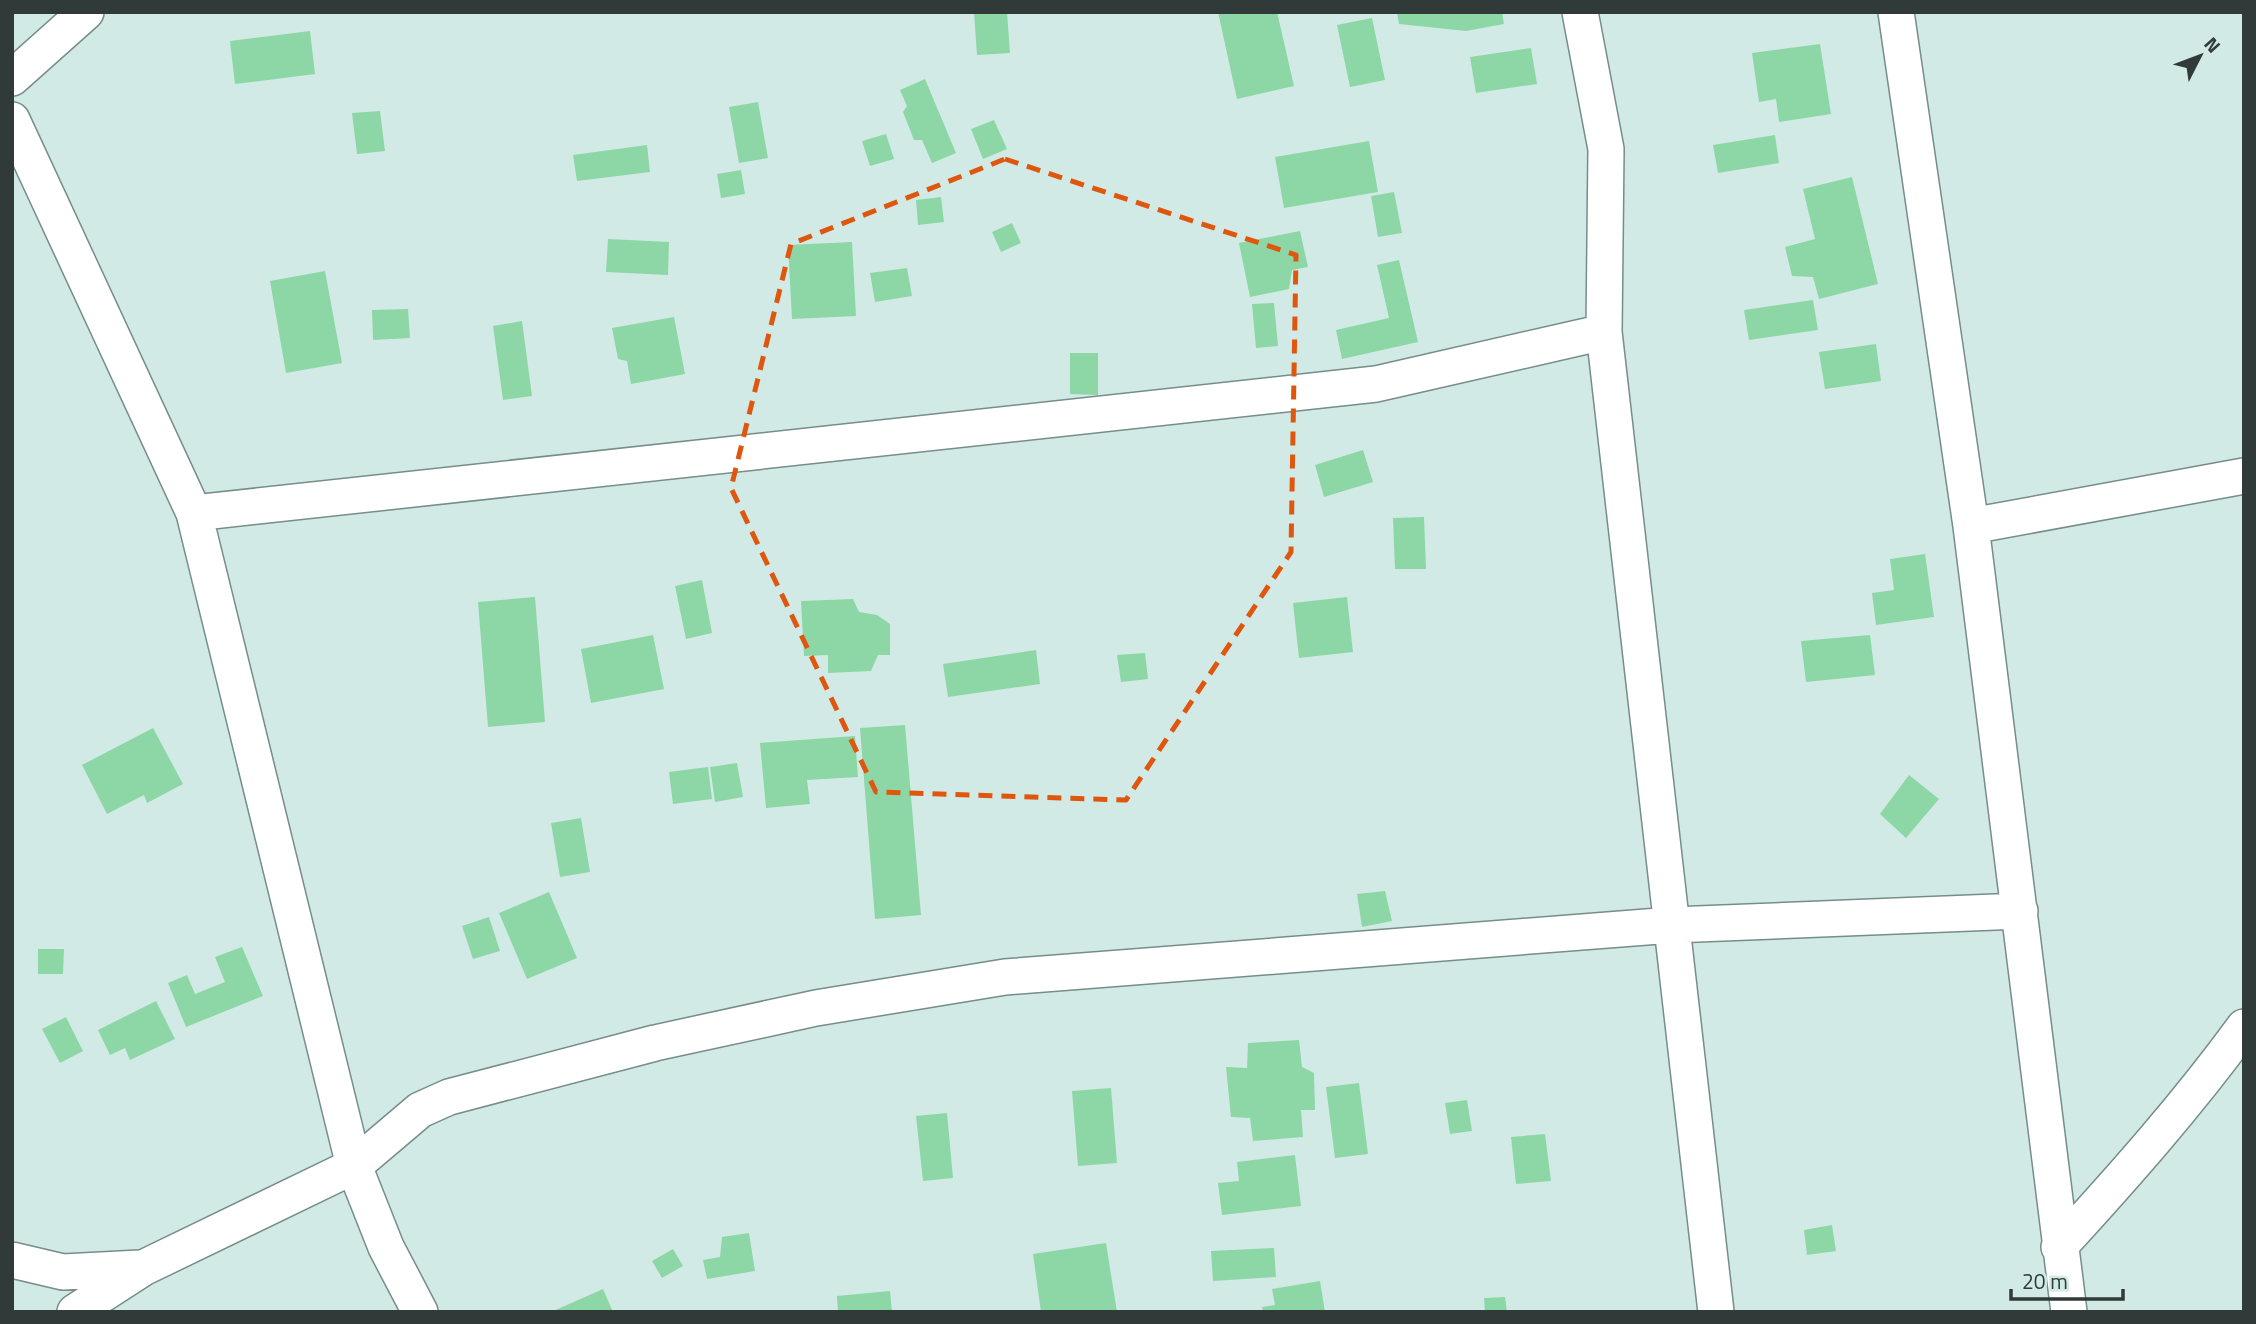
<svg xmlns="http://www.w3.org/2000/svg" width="2256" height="1324" viewBox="0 0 2256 1324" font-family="'Titillium Web',sans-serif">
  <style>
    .building { fill: #8dd7a6 }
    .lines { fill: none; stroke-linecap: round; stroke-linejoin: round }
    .street-casing { stroke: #768d8a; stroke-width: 38 }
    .street { stroke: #fff; stroke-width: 35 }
    .marked { fill: none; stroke: #df570e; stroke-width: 5; stroke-dasharray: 14 9; stroke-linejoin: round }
  </style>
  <rect width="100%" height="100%" fill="#d1eae6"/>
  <!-- building -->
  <path class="building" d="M974,12H1007L1010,53L977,55Z
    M1218,12H1277L1294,86L1237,99Z
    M1397,12H1502L1504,24L1466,31L1399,24Z
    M1372,18L1385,80L1350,87L1337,25Z
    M310,31L315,74L235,84L230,41Z
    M1820,44L1831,114L1779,122L1776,99L1759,102L1752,53Z
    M1531,48L1537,84L1476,93L1470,57Z
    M925,79L956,153L932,163L922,140H914L903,112L907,106L900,90Z
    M758,102L768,158L739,163L729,107Z
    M380,111L385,151L357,154L352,113Z
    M994,120L1007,149L983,159L971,129Z
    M886,134L894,159L870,166L862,141Z
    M1775,135L1779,163L1718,173L1713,145Z
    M1369,141L1378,192L1284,208L1275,157Z
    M647,145L650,172L577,181L573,155Z
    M741,170L745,194L721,198L717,174Z
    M1852,177L1878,284L1819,299L1813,277L1792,276L1785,247L1815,239L1803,189Z
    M1394,192L1402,233L1378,237L1371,196Z
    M941,197L944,222L918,225L916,200Z
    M1012,223L1021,243L1001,252L992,232Z
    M1300,231L1308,267L1292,270L1289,289L1250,297L1239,243Z
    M608,239L669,242L668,275L606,272Z
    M852,242L856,316L792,319L788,245Z
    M1399,260L1418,342L1342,359L1336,330L1389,318L1377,265Z
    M907,268L912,296L875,302L870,273Z
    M325,271L342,363L286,373L270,281Z
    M1813,300L1818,330L1749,340L1744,310Z
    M1274,303L1278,346L1256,348L1252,304Z
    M408,309L410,338L373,340L372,310Z
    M674,317L685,374L631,384L627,361L618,359L612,328Z
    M522,321L532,396L503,400L493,326Z
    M1876,344L1881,381L1825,389L1819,352Z
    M1070,353H1098V395L1070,394Z
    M1363,450L1373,482L1324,497L1315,465Z
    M1424,517L1426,569H1395L1393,518Z
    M1925,554L1934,617L1876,625L1872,593L1894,590L1890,559Z
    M702,580L712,633L686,639L675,586Z
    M535,597L545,722L488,727L478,602Z
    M1347,597L1353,652L1299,658L1293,603Z
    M853,599L859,612L877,615L890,624V655H878L871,671L828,673V655L804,656L801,601Z
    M653,635L664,689L591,703L581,649Z
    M1870,635L1875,675L1806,682L1801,641Z
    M1036,650L1040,684L948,697L943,664Z
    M1145,653L1148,679L1121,682L1117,655Z
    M905,725L921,915L875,919L860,728Z
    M153,728L183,784L147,803L144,795L107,814L82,765Z
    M855,736L858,777L807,780L810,804L766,808L760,743Z
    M737,763L743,797L715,802L710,767Z
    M708,767L712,799L673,804L669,772Z
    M1909,775L1939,799L1906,838L1880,814Z
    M581,818L590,872L560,877L551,823Z
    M1385,891L1392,921L1362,927L1357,894Z
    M549,892L577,958L527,979L499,913Z
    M489,917L500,951L473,959L462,926Z
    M242,947L263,996L186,1027L168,983L187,975L195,994L225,982L215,957Z
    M38,949H64L63,974H38Z
    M156,1001L175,1039L130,1060L125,1048L110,1055L98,1030Z
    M66,1017L83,1051L60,1063L42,1029Z
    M1299,1040L1302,1067L1314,1073L1315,1110H1301L1303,1137L1253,1141L1250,1118L1231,1117L1226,1067L1247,1068L1248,1043Z
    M1359,1083L1368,1154L1335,1158L1326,1087Z
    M1111,1088L1117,1163L1078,1166L1072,1091Z
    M1467,1100L1472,1131L1450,1134L1445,1103Z
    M947,1113L953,1178L923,1181L916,1116Z
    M1545,1134L1551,1181L1516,1184L1511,1137Z
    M1295,1155L1301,1206L1222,1215L1218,1183L1239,1181L1237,1162Z
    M1832,1225L1836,1251L1807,1255L1804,1230Z
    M749,1233L755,1271L707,1279L703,1260L720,1257L722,1237Z
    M1106,1243L1117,1312H1041L1033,1254Z
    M1274,1248L1276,1277L1213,1281L1211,1251Z
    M673,1249L683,1266L662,1278L652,1261Z
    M1320,1281L1325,1312H1263L1262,1307L1275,1305L1272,1289Z
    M603,1289L613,1312H551Z
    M890,1291L892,1312H838L837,1296Z
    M1505,1297L1507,1312H1485L1484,1298Z"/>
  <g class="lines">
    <!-- street casing -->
    <g class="street-casing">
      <path id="street" d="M1580,12L1606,149L1604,332L1716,1312
        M1896,12L1971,526L2069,1312
        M12,78L86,12
        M12,120L194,513L354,1166L386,1247L420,1312
        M194,513L1376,384L1604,332
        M1971,526L2244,476
        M2059,1247C2124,1176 2187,1105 2244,1027
        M12,1260L63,1272L140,1268
        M75,1312L143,1268L354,1166L420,1110L449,1097L655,1043L816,1008L1005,977L1672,925L2020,911"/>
    </g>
    <!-- street -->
    <use href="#street" class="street"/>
  </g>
  <!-- marked area -->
  <path class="marked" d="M1005,159L1296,255L1291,552L1126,800L876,792L731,488L791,244Z"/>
  <!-- border -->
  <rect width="2256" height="1324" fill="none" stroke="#303a38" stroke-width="28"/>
  <!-- north arrow -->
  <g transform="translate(2200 56) rotate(48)" stroke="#d1eae6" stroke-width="5" paint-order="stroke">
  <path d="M0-5L12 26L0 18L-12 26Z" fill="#303a38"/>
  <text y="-10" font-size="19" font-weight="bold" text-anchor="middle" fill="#303a38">N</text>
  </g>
  <!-- scale -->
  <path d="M2011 1289v10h112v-10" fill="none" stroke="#303a38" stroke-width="3.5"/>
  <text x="2022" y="1289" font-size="21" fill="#303a38" stroke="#d1eae6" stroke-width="5" paint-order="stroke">20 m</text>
</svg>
